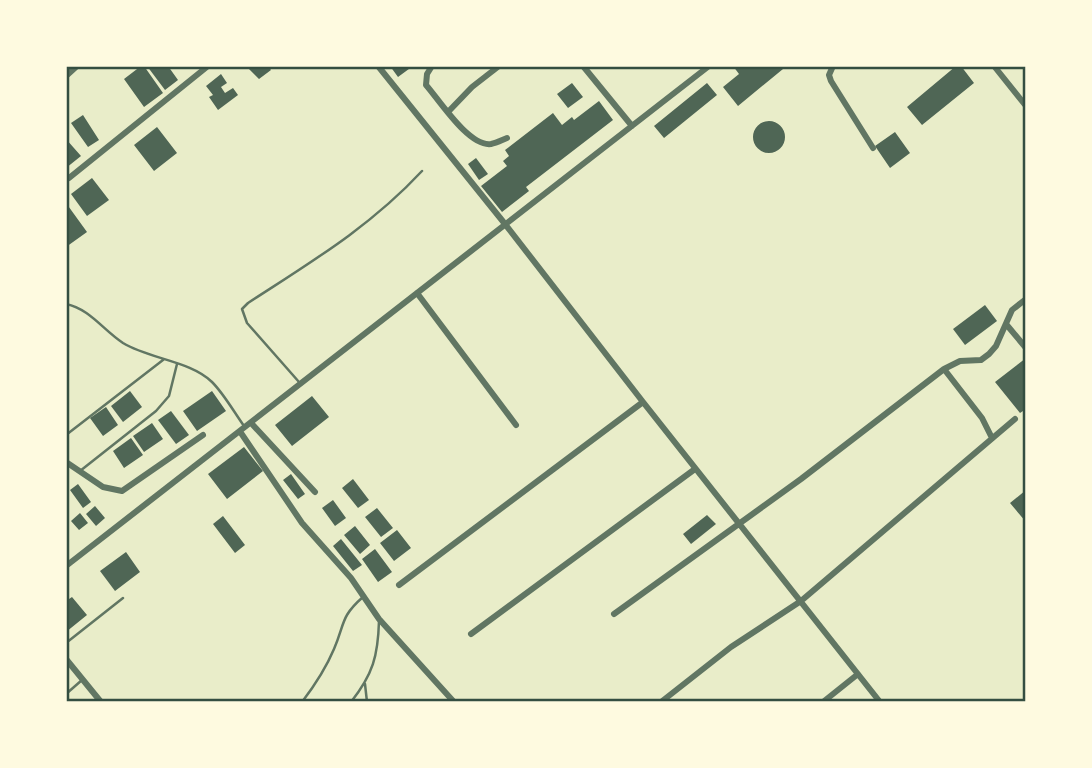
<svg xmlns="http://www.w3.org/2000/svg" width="1092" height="768" viewBox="0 0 1092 768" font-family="'Exo 2',sans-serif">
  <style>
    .building { fill: #4f6655 }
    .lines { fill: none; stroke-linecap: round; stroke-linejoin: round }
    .service { stroke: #617663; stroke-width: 2.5 }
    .minor { stroke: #617663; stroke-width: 6 }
    .neatline { fill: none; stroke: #344e41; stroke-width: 2.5 }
  </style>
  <rect width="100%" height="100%" fill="#e9edc9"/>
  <!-- building -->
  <path class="building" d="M141,66H144L163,93L144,107L124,79Z
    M147,66H168L178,80L165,90Z
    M246,66H268L271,70L259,79Z
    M390,66H413L398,77Z
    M733,66H781L783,69L738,106L723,87L739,74Z
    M956,66H961L974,83L922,125L907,107Z
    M221,74L227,83L221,87L225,93L233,88L238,95L218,110L209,97L213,95L206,86Z
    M572,83L583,97L568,108L557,94Z
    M707,83L717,95L664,138L654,126Z
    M599,101L613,120L526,187L529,191L502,212L481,186L507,166L503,161L509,156L505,150L553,113L562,125L572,117L574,120Z
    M83,115L99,140L88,147L71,123Z
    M753 137a16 16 0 1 1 32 0a16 16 0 1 1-32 0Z
    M157,127L177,153L154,171L134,145Z
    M895,132L910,153L890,168L875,146Z
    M66,139L81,156L66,168Z
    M476,158L488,174L479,180L468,164Z
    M92,178L109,200L87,216L71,194Z
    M66,203L87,232L66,247Z
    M985,305L997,321L965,345L953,329Z
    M1026,358V409L1020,413L995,382Z
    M130,391L142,407L123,422L111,406Z
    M212,391L226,411L197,431L183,411Z
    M312,396L329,417L292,446L275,425Z
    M106,407L118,425L103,436L90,418Z
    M171,411L189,435L176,444L158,420Z
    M152,423L163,439L144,452L133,436Z
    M131,438L143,455L124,468L113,451Z
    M244,447L263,471L227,499L208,474Z
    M291,474L305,494L298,499L283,480Z
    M353,479L369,500L358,508L342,488Z
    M78,484L91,502L83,508L70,490Z
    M1026,490V522L1010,503Z
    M333,500L346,518L335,526L322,508Z
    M95,506L105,518L96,526L86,514Z
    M377,508L393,528L381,537L365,517Z
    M80,513L88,523L79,530L71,521Z
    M707,515L716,524L691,544L683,534Z
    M223,516L245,545L235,553L213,524Z
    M355,526L370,545L360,554L344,535Z
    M397,530L411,548L394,561L380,543Z
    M341,539L362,565L353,571L333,546Z
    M375,549L392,572L378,582L362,559Z
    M126,552L140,572L115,591L100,571Z
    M72,597L87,615L66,632V601Z"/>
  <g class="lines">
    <!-- service -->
    <path class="service" d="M66,304C90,309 103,330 123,343C149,359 191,361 212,382C224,394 234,412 244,426
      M299,382L247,323L242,309L248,303C311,262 370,227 422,171
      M66,435L163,360
      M80,471L156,411L169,396L177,364
      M66,643L123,598
      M365,684L367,702
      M66,694L82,680
      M302,702C315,685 326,668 334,649C345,624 340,617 363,597
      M351,702C373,674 378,656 379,621"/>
    <!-- minor -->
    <path class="minor" d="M378,66L505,224L643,402L880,702
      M432,66L427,74L426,85C440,101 469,147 491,144C496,143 502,140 507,138
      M583,66L632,126
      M833,66L829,75L831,81L873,148
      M994,66L1026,106
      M66,76L77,66
      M448,112L472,87L499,66
      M69,178L208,66
      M417,293L516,425
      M1006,324L1026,348
      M944,369L982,418L992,438
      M252,424L315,492
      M241,433L302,523L351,578L379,619L454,702
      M66,462L103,487L122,491L203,435
      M66,566L709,66
      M399,585L643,402
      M614,614L801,479L944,369L960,361L981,360L989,354L996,346L1012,310L1026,299
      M471,634L695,469
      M66,659L101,702
      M661,702L731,647L801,601L1015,419
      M823,702L858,674"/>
  </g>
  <!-- border -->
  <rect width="1092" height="768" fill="none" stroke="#fefae0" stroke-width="136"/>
  <rect x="68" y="68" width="956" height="632" class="neatline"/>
</svg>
